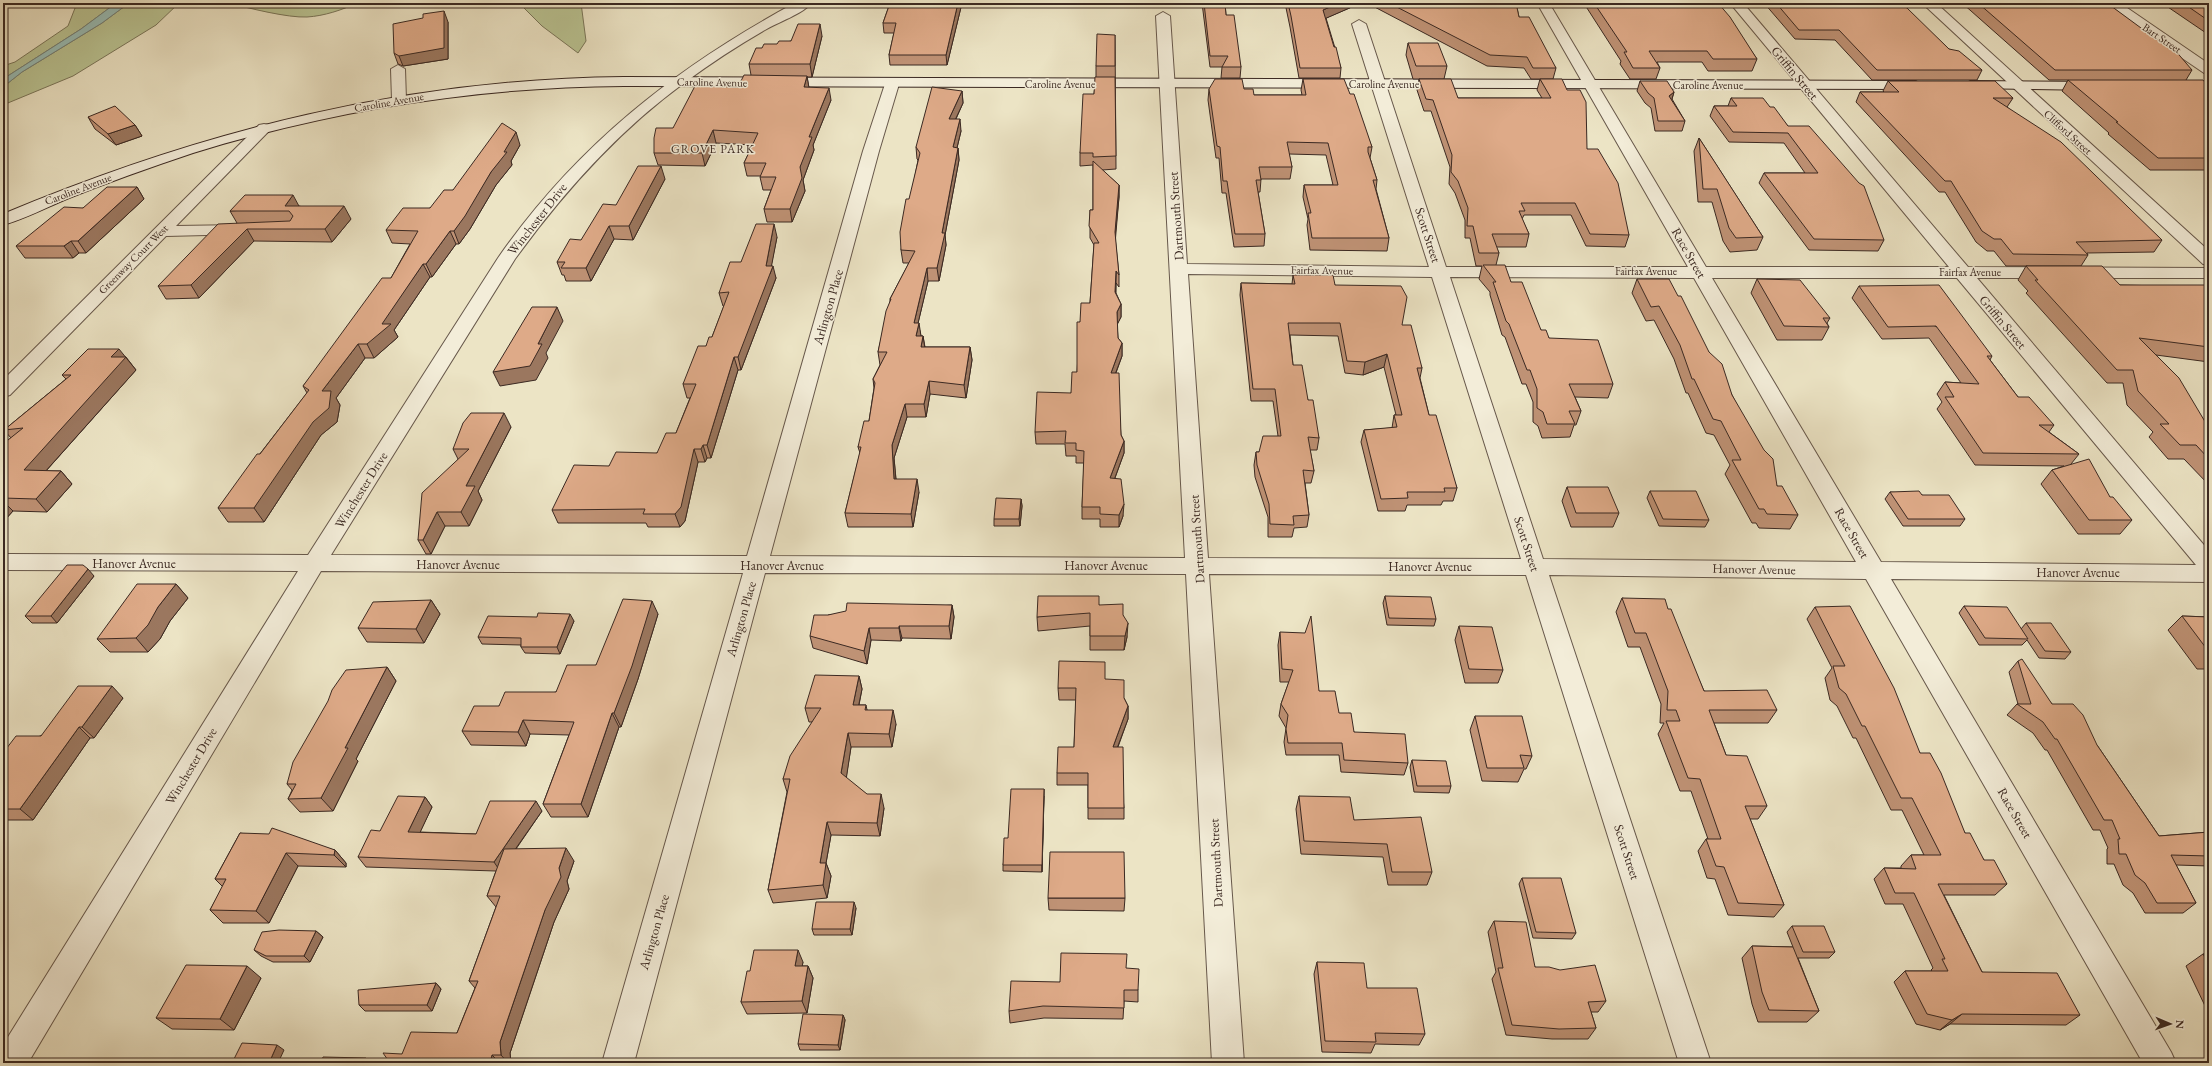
<svg xmlns="http://www.w3.org/2000/svg" width="2212" height="1066" viewBox="0 0 2212 1066" font-family="'EB Garamond',serif">
  <style>
    .green { fill: #bac493; stroke: #7a765a }
    .water { fill: #99beb7; stroke: #73827b }
    .lines { fill: none; stroke-linecap: round; stroke-linejoin: round }
    .street-casing { stroke: #67584b; stroke-width: 2 }
    .secondary-casing { stroke: #3b2922; stroke-width: 2 }
    .street { fill: #f3edd9; fill-rule: evenodd }
    .secondary { fill: #f3edd9; fill-rule: evenodd }
    .wall { fill: #bf9275; stroke: #3b2922 }
    .shaded-wall { fill: #9b775f; stroke: #3b2922 }
    .building { fill: #deaa88; stroke: #3b2922 }
    .labels { text-anchor: middle; dominant-baseline: central; stroke-width: 3; stroke-linejoin: round; paint-order: stroke }
    .far-street-label { font-size: 11px; fill: #3b2922; stroke: #f3edd9 }
    .far-neighbourhood-label { font-size: 12px; letter-spacing: 1px; fill: #3b2922; stroke: #f3edd9 }
    .street-label { font-size: 13px; fill: #3b2922; stroke: #f3edd9 }
  </style>
  <rect width="100%" height="100%" fill="#ece4c5"/>
  <filter id="stains"><feTurbulence type="fractalNoise" baseFrequency=".005" numOctaves="4"/><feColorMatrix values="0 0 0 0 .2 0 0 0 0 .09 0 0 0 0 .02 0 0 0 .5 -.17"/></filter>
  <radialGradient id="worn" r=".72"><stop offset=".6" stop-color="#630" stop-opacity="0"/><stop offset="1" stop-color="#630" stop-opacity=".3"/></radialGradient>
  <!-- green -->
  <path class="green" d="M3,3H116L81,29L3,79V66L15,62L68,26L77,3L3,5Z
    M129,3H179L156,25L73,76L3,105V87L22,72L102,23Z
    M229,3H357C342,10 324,16 307,17C288,18 248,8 229,3Z
    M519,3H581L586,41L578,53L542,26Z"/>
  <!-- water -->
  <path class="water" d="M116,3H129L102,23L22,72L3,87V79L81,29Z"/>
  <g class="lines">
    <!-- street casing -->
    <g class="street-casing">
      <path id="street" d="M795,3H811C805,13 776,23 765,30C737,46 710,64 684,83C617,132 563,193 515,259L331,555L747,556L863,151L885,84L892,80L899,84L879,151L770,556L1185,558L1156,16L1163,12L1170,16L1187,264L1429,267L1352,24L1359,20L1366,24L1446,267H1688L1537,3H1549L1706,267H1949L1730,3H1743L1968,267L2209,268V278H1977L2209,551V582L1891,579L2171,1052L2176,1063H2143L1866,579L1549,575L1711,1063H1679L1526,575L1209,574L1244,1063H1212L1186,574L765,573L634,1063H602L743,573L321,571L28,1063H3V1045L298,571L3,570V554L308,555L498,258C576,146 676,67 795,3ZM1188,274L1432,277L1521,559L1208,558ZM1450,277L1694,278L1856,562L1543,559ZM1712,278H1957L2196,565L1881,562Z
        M1922,3H1936L2209,251V265L2203,264Z
        M2110,3H2120L2209,64V74L2204,73L2110,9L2109,6Z
        M398,65L405,69L406,100L399,104L392,100L391,69Z
        M264,124L269,125L271,128L269,131L176,226L241,225L247,226L249,230L247,234L166,236L10,395L3,397V380L259,125Z"/>
    </g>
    <!-- secondary casing -->
    <g class="secondary-casing">
      <path id="secondary" d="M624,77L1916,81L1923,85L1916,89L624,86C477,87 333,110 193,153C151,167 109,182 69,198C47,207 25,219 3,225V214C204,130 406,79 624,77Z
        M1970,81L2096,82L2103,86L2096,90L1965,88L1963,85Z"/>
    </g>
    <!-- street -->
    <use href="#street" class="street"/>
    <!-- secondary -->
    <use href="#secondary" class="secondary"/>
  </g>
  <!-- wall -->
  <path class="wall" d="M890,3H962L947,65H890L889,55L894,33H884L883,23Z
    M1202,3H1225L1226,15L1241,67L1240,78H1221L1222,67H1210Z
    M1285,3H1361L1326,18L1341,68L1340,78H1299L1290,27Z
    M1367,3H1516L1519,17L1556,68L1553,79H1531L1524,68L1487,66Z
    M1581,3H1718L1757,59L1752,71H1708L1702,62H1657L1660,68L1656,79H1630L1620,64L1621,61L1585,5H1582Z
    M1764,3H1899L1949,49L1982,70L1977,80H1872L1835,40L1795,39Z
    M1962,3H2107L2192,70L2186,80L2209,87V170H2150L2108,134L2109,133L2062,91L2068,80H2049Z
    M2162,3H2209V35Z
    M448,22V59L403,66L398,64L394,53Z
    M1115,35L1116,169L1102,170L1119,185V197L1115,237L1119,275V287L1116,283V293L1121,304V317L1117,324L1118,338L1122,343V356L1116,373L1121,435L1124,441V453L1115,478L1123,516L1119,527H1100V519H1082V507L1084,463H1076V456H1066L1065,444H1036L1035,432L1071,393L1077,372L1080,322L1090,303L1094,245L1090,238V210H1093V165L1080,166V153L1094,94L1096,77V66Z
    M822,36L812,77H807L809,88L831,100L813,145L814,150L803,180L805,191L792,222H767L764,209L771,190H763L760,177L761,176H747L744,163L753,145L716,143L705,166L658,165L654,153L673,128L738,87L751,75L749,64L762,48L791,41Z
    M1408,43L1447,66L1444,79H1413L1406,55Z
    M1303,79L1350,94L1372,147L1370,158L1377,180L1376,189L1389,238L1387,251L1310,250L1307,225L1308,219L1303,197L1304,185H1333L1326,155L1289,154L1292,167L1290,179H1261L1260,192H1258L1265,234L1264,246L1234,247L1226,193H1222L1219,158H1216L1208,100L1209,89L1254,95H1302L1301,90Z
    M1419,79L1458,98H1542L1537,90L1540,79L1587,149L1629,235L1625,247L1586,246L1571,215H1524L1522,219L1529,234L1526,247H1496L1499,253L1496,265L1511,282L1541,330L1549,338L1613,384L1608,398L1575,397L1581,411L1576,425H1574L1570,437L1542,438L1538,426L1533,422V402L1526,384H1522L1505,337L1502,335L1490,295V292L1479,279L1482,266H1476L1470,238H1465V220L1455,193L1449,184L1450,167L1431,111H1424L1417,90Z
    M1640,81L1674,92L1672,99L1685,121L1682,131H1655L1651,108L1645,103L1637,91Z
    M1888,81L2013,98L2007,107L2162,240L2154,252L2087,253L2088,255L2081,266H2006L1994,251H1987L1976,242L1945,192H1939L1856,102L1860,92H1884L1883,91Z
    M962,91L963,103L956,119L961,131L957,148H958L959,160L945,235L946,245L939,281H928L918,323L921,336H923L925,347H970L972,360L966,398L930,394L926,417H907L894,458L896,479L919,492L913,527H848L845,513L860,453L858,447L869,421L874,388L873,379L880,365L878,352L890,302V299L909,263H903L901,250L918,160L917,159L916,147Z
    M1731,98L1770,107L1788,126L1884,240L1878,251L1809,250L1759,183L1764,173H1805L1784,143L1729,142L1710,116L1714,106H1728Z
    M88,117L135,125L142,136L116,145L95,129Z
    M1699,138L1763,237L1757,250L1730,252L1723,241L1712,202H1698L1694,151Z
    M520,145L511,161L512,165L496,185L470,229L459,244H456L432,277H430L394,330L398,337L374,358H365L336,398L340,405L337,422L321,435L264,522H228L218,508L307,393L303,386L391,278L410,244L392,243L386,230L430,208L453,190Z
    M665,179L633,240L614,239L591,281H566L564,275H562L557,262L581,240L616,205Z
    M137,187L144,199L86,253H79L73,258H25L16,246L83,208Z
    M299,206L351,219L332,242L254,241L199,298L166,299L158,286L237,223L230,211Z
    M777,237L771,266L776,278L741,370H738L711,458H707L705,462H698L685,521L680,527H648L646,523H558L552,510L609,466L657,453L676,433L690,398H687L683,384L706,346L712,337L724,306H723L719,293L741,262Z
    M2026,266L2120,285L2209,287V362L2156,355L2209,427V485L2184,459H2168L2149,437L2153,432L2127,405L2123,383H2107L2026,293L2028,291L2018,280Z
    M1293,275L1335,285L1402,325L1422,368L1420,378L1429,415L1457,488L1453,501H1443L1441,505H1407L1405,511H1378L1361,442L1364,430L1392,428L1394,415H1396L1384,367L1363,375L1345,373L1338,336L1290,335L1293,365L1308,400L1319,438L1317,450H1310L1314,471L1311,483H1305L1309,515L1307,527L1294,528L1292,537H1268V517L1255,477L1254,465L1256,452H1259L1278,436L1273,401H1251L1240,295L1241,283L1292,284Z
    M1637,279L1709,352L1732,395L1777,486L1798,515L1790,529L1759,528L1756,523H1752L1725,474L1730,465L1714,435L1706,433L1688,393H1686L1674,359L1654,320L1646,321L1632,293Z
    M1757,279L1830,318L1827,323L1829,327L1822,340H1777L1751,293Z
    M1859,286L1992,356L1990,360L2018,397L2054,425L2049,432L2079,454L2071,464L2110,497L2132,520L2120,534H2078L2041,484L2052,470L2064,466L1975,465L1937,409L1942,402L1937,394L1945,382L1961,383L1929,338L1882,339L1852,298Z
    M125,357H126L136,370L46,471H61L72,484L47,512L13,511L3,522V444L11,438L4,430L66,379L62,375Z
    M511,427L478,491L482,500L469,526H445L431,554H426L418,540L458,459L453,449Z
    M1567,487L1619,513L1613,527H1571L1562,501Z
    M1650,491L1709,520L1705,527L1659,526L1647,498Z
    M1890,492L1922,495L1965,519L1960,526H1903L1885,499Z
    M1021,499L1022,506L1020,526H994V519Z
    M94,576L57,623H32L25,616Z
    M176,584L188,598L170,621L160,639L148,652H110L97,639Z
    M1385,596L1436,619L1434,626L1387,625L1383,603Z
    M1622,598L1668,609L1704,691L1777,710L1768,723H1714L1726,755L1767,806L1758,819H1750L1784,905L1774,917L1728,915L1715,879L1707,878L1698,851L1706,839H1708L1691,791H1680L1658,734L1664,723H1660L1661,704L1640,647H1628L1616,612Z
    M431,600L440,614L424,643L367,642L358,628Z
    M952,605L954,617L951,639L902,638L901,641L871,640L867,664L813,648L810,636L828,615Z
    M1099,605L1123,615L1127,637L1124,650H1090V626L1038,631L1037,617Z
    M1964,606L2021,629L2026,623L2071,652L2065,659L2039,658L2027,640L2022,645H1979L1959,613Z
    M1815,607L1920,753L1965,833L1984,860L2007,884L1995,895H1944L1982,972L2080,1015L2066,1025L1950,1024L1940,1030L1916,1024L1894,982L1905,971H1932L1931,970L1933,968L1903,904H1885L1874,879L1884,868H1901V866L1911,855H1924L1902,810H1891L1856,738H1853L1837,706L1830,700L1825,678L1832,668L1807,619Z
    M658,614L638,679L621,727H619L588,817H551L543,804L569,735L530,734L526,746L471,745L462,731L499,706L556,692L596,665Z
    M2182,616L2209,617V669H2197L2168,630Z
    M574,621L560,654L525,653L521,647V645L482,644L478,637Z
    M1459,626L1503,670L1498,683H1465L1455,640Z
    M1280,632L1319,691L1339,713L1354,732L1408,763L1404,775L1341,772L1339,755H1286L1284,742L1286,728L1279,716L1281,704L1289,682H1280L1278,645Z
    M2018,661L2052,704L2097,745L2159,836L2209,832V866L2176,865L2196,903L2183,913H2145L2133,893L2123,885L2114,864H2107V849L2108,848L2100,830H2093L2047,750H2045L2033,733L2007,715L2017,704H2018L2009,672Z
    M387,667L396,681L356,759L358,761L333,811L300,812L288,799L292,790L287,784Z
    M859,676L862,689L859,705H866L867,710L896,724L892,747H851L846,778L884,808L880,836L831,835L826,863L831,876L827,898L773,903L768,890L787,792L783,779L813,722H809L805,708Z
    M1105,679L1124,698L1128,706V719L1118,747L1124,808V819H1088V785H1057V773L1074,747L1076,700H1059L1058,688Z
    M123,698L94,738H90L33,820H3V753Z
    M1475,716L1532,756L1526,769H1524L1518,782L1482,781L1470,730Z
    M1412,760L1451,786L1449,793L1414,792L1410,767Z
    M1044,796L1042,872L1003,871V865L1008,838Z
    M1299,796L1354,820L1432,872L1427,885H1388L1383,857L1301,854L1296,809Z
    M425,797L432,807L420,832L476,834L542,811L516,849L574,861L567,881L569,889L554,922L510,1053L511,1063H390L402,1054L457,1033L475,988L469,981L496,907L487,896L496,871L366,867L358,857L380,831Z
    M240,833L335,850L346,863V867L298,866L269,923H223L210,910L223,887L215,879Z
    M1522,878L1576,933L1572,939L1533,938L1519,884Z
    M1048,898H1125L1124,911L1049,910Z
    M856,908L852,935H814L812,929Z
    M1494,921L1535,967L1606,1001L1598,1012H1591L1596,1028L1588,1039H1552L1506,1035L1492,979L1496,972L1488,932Z
    M1792,926L1835,952L1829,958H1798L1819,1011L1807,1022H1758L1752,1004L1742,958L1752,946L1793,947L1787,932Z
    M316,931L323,937L310,962H273L261,956L254,950Z
    M2203,954H2209V1010L2206,1008L2186,966Z
    M803,962L802,966H808L813,978L807,1013L747,1014L741,1002L750,971Z
    M1317,962L1367,988L1425,1034L1419,1045L1375,1044L1371,1053L1322,1052L1314,974Z
    M1126,968L1138,990V1002L1124,1001L1123,1019L1044,1018L1010,1023L1009,1011L1060,982Z
    M261,978L234,1030L172,1029L156,1018Z
    M436,983L441,989L432,1011H365L359,1005Z
    M843,1015L845,1020L840,1050H800L798,1044Z"/>
  <!-- shaded-wall -->
  <path class="shaded-wall" d="M958,3H962L947,65L946,55Z
    M1339,3H1361L1322,20L1323,10Z
    M444,11L448,22V59L403,66L399,56Z
    M820,24L822,36L812,77L810,64Z
    M807,76L809,88L804,87Z
    M829,88L831,100L813,145L814,150L803,180L805,191L792,222L790,209L800,167L809,137Z
    M962,91L963,103L950,131L949,119Z
    M1674,92L1671,102L1669,96Z
    M960,119L961,131L954,160L953,147Z
    M135,125L142,136L116,145L108,134Z
    M713,130L716,143L705,166L702,153Z
    M516,132L520,145L511,161L512,165L496,185L470,229L459,244L454,231Z
    M958,148L959,160L945,235L946,245L939,281L937,268L942,233Z
    M661,166L665,179L633,240L629,226Z
    M1119,185V197L1115,244V232Z
    M137,187L144,199L86,253L78,241Z
    M293,195L300,208L289,211L285,206Z
    M344,206L351,219L332,242L325,229Z
    M774,224L777,237L770,274L773,266L776,278L741,370L738,357L766,266Z
    M609,226L614,239L591,281L586,268Z
    M247,229L254,241L199,298L191,285Z
    M450,231L456,244L432,277L426,264Z
    M71,241L79,253L73,258L64,246Z
    M423,264L430,277L394,330L398,337L374,358L367,344Z
    M927,268L928,281L915,336L914,323Z
    M1116,271V283L1115,304V292Z
    M1121,304V317L1117,325V312Z
    M557,307L563,321L546,353L548,358L536,380L500,386L493,372L538,344Z
    M919,323L921,336L918,349L916,336Z
    M923,336L925,349L921,347Z
    M1122,343V356L1111,385V373Z
    M358,344L365,358L336,398L340,405L337,422L321,435L264,522L254,508L322,391Z
    M970,347L972,360L966,398L964,385Z
    M119,349L136,370L35,483L24,470L111,357Z
    M1387,354L1384,367L1363,375L1365,362Z
    M734,357L738,370L711,458L707,445Z
    M929,381L930,394L926,417L924,404Z
    M905,404L907,417L894,458L897,492L894,479L892,445Z
    M504,413L511,427L478,491L482,500L469,526L461,512L466,486Z
    M1124,441V453L1110,491V478Z
    M703,445L707,458L705,462L701,449Z
    M694,449L698,462L685,521L680,527L675,514Z
    M61,471L72,484L47,512L36,499Z
    M917,479L919,492L913,527L911,514Z
    M1021,499L1022,506L1020,526L1019,519Z
    M3,501L13,511L3,522Z
    M1124,504L1123,516L1119,527V515Z
    M437,512L445,526L431,554L423,540Z
    M88,569L94,576L57,623L51,616Z
    M176,584L188,598L170,621L160,639L148,652L136,638L158,607Z
    M431,600L440,614L424,643L416,629Z
    M652,601L658,614L638,679L621,727L614,713Z
    M952,605L954,617L951,639L949,626Z
    M570,614L574,621L560,654L557,647Z
    M1128,623L1127,637L1124,650L1125,636Z
    M899,626L902,638L901,641L899,628Z
    M869,628L871,640L867,664L864,651Z
    M387,667L396,681L356,759L358,761L333,811L321,798L345,748Z
    M859,676L862,689L856,718L853,705Z
    M112,686L123,698L94,738L82,727Z
    M1128,706V719L1113,759V747Z
    M893,710L896,724L892,747L889,734Z
    M612,713L619,727L588,817L581,804Z
    M523,720L530,734L526,746L518,732Z
    M79,727L90,738L33,820L20,809Z
    M848,733L851,747L845,787L841,773Z
    M1044,789V796L1042,872V865Z
    M881,794L884,808L880,836L877,823Z
    M425,797L432,807L416,841L408,832Z
    M536,801L542,811L500,871L494,862Z
    M827,822L831,835L826,863L831,876L827,898L823,885L820,863Z
    M566,848L574,861L567,881L569,889L554,922L510,1053L511,1063H508L501,1055L500,1042Z
    M335,850L346,863V867L334,855Z
    M286,853L298,866L269,923L256,911Z
    M854,902L856,908L852,935L850,929Z
    M316,931L323,937L310,962L304,956Z
    M798,950L803,962L800,978L795,966Z
    M247,966L261,978L234,1030L220,1019Z
    M808,966L813,978L807,1013L802,1001Z
    M436,983L441,989L432,1011L427,1005Z
    M1962,1014L1950,1024L1940,1030L1952,1020Z
    M843,1015L845,1020L840,1050L838,1045Z
    M277,1045L284,1050L278,1063H269Z
    M492,1055L500,1063H490Z
    M366,1058L371,1063H364Z"/>
  <!-- building -->
  <path class="building" d="M890,3H958L946,55H889L896,23H883Z
    M1204,3H1225L1226,15H1234L1241,67H1222L1228,56H1210Z
    M1288,3H1339L1323,10L1334,47H1336L1341,68H1300L1291,16Z
    M1389,3H1516L1519,17H1529L1556,68H1533L1527,57L1490,55Z
    M1594,3H1718L1730,17L1757,59H1713L1707,51H1649L1660,68H1633L1624,52H1627Z
    M1776,3H1899L1907,8L1949,49L1959,51L1982,70H1877L1839,30H1799Z
    M1978,3H2107L2156,39H2160L2174,49L2192,70H2055Z
    M2183,3H2209V21Z
    M444,11V48L399,56L394,53L393,24L423,18V14Z
    M798,24H820L810,64H749L756,48H762L764,44H777L779,41H791Z
    M1097,34L1115,35V66H1096Z
    M1408,43H1438L1447,66H1416Z
    M744,75L807,76L804,87L829,88L809,137H812L800,167L802,178L790,209H764L776,177H760L766,163H744L758,133L713,130L702,153H654V138L656,128H673L695,86L738,87Z
    M1095,77H1115L1116,156L1093,157V153H1080L1083,94H1094Z
    M1215,79H1242L1244,89H1253L1254,95H1306L1303,79H1344L1350,94H1354L1372,147H1368V152L1377,180H1373L1389,238H1312L1308,213H1311L1304,185H1338L1328,143L1287,142L1292,167H1259L1261,180H1256L1265,234H1235L1227,181H1223L1220,147L1217,146L1209,89Z
    M1419,79H1451L1458,98H1551L1540,79H1562L1567,90H1580L1586,102L1587,149H1598L1618,183L1629,235L1590,234L1575,203H1521L1525,211H1519L1529,234H1492L1499,253H1479L1473,226H1467L1468,208L1458,181L1451,172L1452,155L1433,100L1426,99Z
    M2068,80H2203L2209,87V158H2158L2116,122H2118Z
    M1640,81H1667L1674,92L1669,96L1685,121H1658L1654,98L1648,93Z
    M1888,81H1995L2013,98H1993L2061,142L2162,240L2076,242L2088,255L2013,254L2001,239H1994L1982,231L1951,181H1945L1860,92H1899Z
    M932,87L962,91L949,119H960L953,147L958,148L942,233H945L937,268H927L914,323H919L916,336H923L921,347H970L964,385L929,381L924,404H905L892,445L894,479H917L911,514L845,513L861,447H858L864,421H869L875,383L873,379L887,352H878L886,311L891,299H890L915,251L901,250L900,232L906,199H909L920,153L916,147Z
    M1731,98H1763L1770,107H1774L1788,126H1809L1859,183L1864,186L1884,240L1814,239L1764,173H1818L1788,133L1733,132L1714,106H1737Z
    M115,106L135,125L108,134L88,117Z
    M502,123L516,132L504,152H507L491,172L465,216L454,231H450L426,264H423L382,324H391L367,344H358L322,391H331L329,408L313,422L254,508H218L257,454H260L309,390L303,386L382,278H391L418,231L386,230L403,208H430L444,190H453Z
    M1699,138L1716,164L1763,237L1736,238L1729,228L1717,189H1703Z
    M1093,161L1119,185L1115,232L1119,275L1116,271L1115,292L1121,304L1117,312L1118,338L1122,343L1111,373H1119L1121,435L1124,441L1110,478L1121,479L1124,504L1119,515L1100,514V507H1082L1084,451L1076,450V443H1065L1066,431L1035,432L1037,392L1071,393L1072,372H1077V322H1080L1081,303H1090L1094,243H1099L1089,226L1090,210H1093Z
    M638,166H661L629,226H609L586,268H561L565,262H557L570,239L581,240L603,204L616,205Z
    M107,187H137L78,241H71L64,246H16L64,207L83,208Z
    M245,195H293L285,206H344L325,229H247L191,285L158,286L218,224L290,221L293,216L289,211H230Z
    M756,224H774L766,266H773L738,357H734L707,445H703L701,449H694L681,507L675,514H643L645,509L552,510L574,465L609,466L616,452L657,453L666,433H676L696,384H683L698,346H706L709,337H712L729,292L719,293L730,262H741Z
    M1483,265H1505L1511,282H1522L1541,330H1546L1549,338L1598,340L1613,384H1569L1581,411H1569L1575,424H1547L1543,412L1537,408V389L1530,370H1527L1509,324L1506,321L1493,282H1496Z
    M2026,266H2102L2120,285H2208L2209,287V347L2139,338L2179,378L2207,425L2209,427V459L2196,445H2180L2160,424H2169L2138,391L2133,370H2117L2035,280H2038Z
    M1293,275H1333L1335,285L1401,286L1407,297L1402,325H1411L1422,368H1417L1429,415H1436L1457,488H1444L1445,492H1407L1408,498L1381,499L1364,430L1397,427L1394,415H1402L1387,354L1365,362L1347,361L1340,323H1288L1293,365H1302L1308,400H1313L1319,438L1308,437L1314,471L1303,470L1309,515L1293,516L1294,525L1270,524L1269,504L1257,465L1256,452H1259L1263,436H1281L1275,389H1253L1241,283L1295,284Z
    M1637,279H1669L1678,296H1681L1709,352L1722,364L1732,395L1764,450L1773,459L1777,486H1782L1798,515L1767,514L1764,509H1759L1732,460H1741L1721,421L1713,419L1694,379H1692L1680,345L1659,306L1651,307Z
    M1757,279L1800,280L1830,318H1823L1829,327L1784,326Z
    M1939,285L1992,356H1987L2018,397H2029L2054,425H2039L2079,454L1983,453L1945,397H1954L1945,382L1979,384L1936,326L1888,327L1859,286Z
    M532,307H557L538,344H542L530,366L493,372Z
    M88,349H119L111,357H126L24,470L61,471L36,499L3,498V444L23,428L4,430L71,375H62Z
    M471,413H504L466,486H475L461,512H437L423,540H418L422,493L469,449H453L463,423Z
    M2089,459L2110,497H2113L2132,520H2089L2052,470Z
    M1567,487H1608L1619,513H1576Z
    M1650,491H1696L1709,520L1663,519Z
    M1919,491L1922,495H1949L1965,519H1908L1890,492Z
    M996,498L1021,499L1019,519H994Z
    M67,565H83L88,569L51,616H25Z
    M137,584H176L158,607L148,625L136,638L97,639Z
    M1038,596H1099V605L1123,604V615L1128,623L1125,636H1090V613L1037,617Z
    M1385,596L1431,597L1436,619L1389,618Z
    M1622,598L1665,599L1668,609H1671L1704,691L1767,690L1777,710H1709L1726,755L1747,756L1767,806H1745L1784,905L1738,903L1724,867L1716,866L1706,839H1721L1700,779L1688,778L1666,721H1680L1676,710H1667L1668,691L1646,633H1635Z
    M623,599L652,601L632,666L614,713H612L581,804H543L574,722L523,720L518,732L462,731L474,706H499L505,692H556L567,665H596Z
    M431,600L416,629L358,628L373,602Z
    M847,603L952,605L949,626H899V628H869L864,651L810,636L814,615H828L846,611Z
    M1850,606L1894,688L1920,753H1930L1941,773L1965,833H1970L1984,860H1994L2007,884H1938L1982,972L2057,973L2080,1015L1962,1014L1952,1020L1927,1014L1905,971H1948L1942,959H1945L1914,893H1895L1884,868L1916,869L1911,855H1941L1912,798H1901L1865,726H1862L1846,694L1839,688L1833,666H1845L1815,607Z
    M1964,606L2007,607L2028,639L1985,638Z
    M538,613L570,614L557,647H521V638L478,637L488,616L537,617Z
    M1311,616L1319,691H1335L1339,713H1351L1354,732L1405,734L1408,763L1344,760L1342,743H1288L1286,729L1288,715L1281,704L1293,670L1282,669L1280,632L1305,633Z
    M2182,616L2209,617V652Z
    M2026,623H2051L2071,652L2045,651Z
    M1459,626L1492,627L1503,670L1469,669Z
    M2022,659L2052,704H2073L2083,715L2097,745L2159,836L2209,832V856L2171,855L2196,903H2157L2145,883L2135,875L2126,854H2119L2118,839H2120L2112,820H2104L2057,739H2055L2043,722L2017,704H2031L2018,661Z
    M1059,661L1105,662V679L1124,680V698L1128,706L1113,747H1123L1124,808H1088V773H1057L1058,747H1074L1076,688H1058Z
    M387,667L345,748H348L321,798L288,799L296,784H287L293,762L328,701L332,690L346,670Z
    M815,675L859,676L853,705H866L865,710H893L889,734L848,733L841,773L867,794H881L877,823L827,822L820,863H826L823,885L768,890L790,779H783L790,756L821,708H805Z
    M78,686H112L82,727H79L20,809H3V782L5,779L3,778V753L16,736H41Z
    M1475,716H1522L1532,756L1520,755L1524,768H1487Z
    M1412,760L1446,761L1451,786H1417Z
    M1011,789H1044L1042,865H1003L1004,838H1008Z
    M398,796L425,797L408,832L476,834L490,801H536L494,862L358,857L371,830L380,831Z
    M1299,796L1350,797L1354,820L1421,817L1432,872H1392L1387,844L1304,841Z
    M272,828L335,850L334,855L286,853L256,911L210,910L226,879H215L240,833L269,834Z
    M566,848L559,868L561,877L545,910L500,1042L501,1055H492L490,1063H390L383,1053L402,1054L411,1032L457,1033L478,981H469L500,896H487L504,849Z
    M1050,852H1124L1125,898H1048Z
    M1522,878H1561L1576,933L1536,932Z
    M816,902H854L850,929H812Z
    M1494,921L1526,922L1535,967H1549L1560,970L1595,965L1606,1001L1588,1002L1596,1028L1559,1029L1512,1025L1498,968H1503Z
    M1792,926H1824L1835,952H1803Z
    M279,930L316,931L304,956H266L254,950L262,932Z
    M1752,946L1793,947L1819,1011L1769,1010L1762,992Z
    M754,950H798L795,966H808L802,1001L741,1002L747,971H750Z
    M1061,953L1127,954L1126,968L1139,969L1138,990H1124V1008L1043,1006L1009,1011L1011,981L1060,982Z
    M2203,954H2209V965Z
    M1317,962L1364,963L1367,988H1417L1425,1034L1375,1033L1376,1042L1325,1041Z
    M186,965L247,966L220,1019L156,1018Z
    M436,983L427,1005H359L358,990Z
    M803,1014L843,1015L838,1045L798,1044Z
    M242,1043L277,1045L269,1063H232Z
    M323,1057L366,1058L364,1063H321Z
    M1048,1059L1127,1060V1063H1048Z
    M723,1060L775,1061V1063H723Z"/>
  <g class="labels">
    <!-- far-street labels -->
    <g class="far-street-label">
      <text transform="translate(2162 38) rotate(34)">Bart Street</text>
      <text transform="translate(712 82) rotate(1)">Caroline Avenue</text>
      <text x="1060" y="84">Caroline Avenue</text>
      <text x="1384" y="84">Caroline Avenue</text>
      <text x="1708" y="85">Caroline Avenue</text>
      <text transform="translate(389 102) rotate(-10)">Caroline Avenue</text>
      <text transform="translate(2068 132) rotate(42)">Clifford Street</text>
      <text transform="translate(78 189) rotate(-21)">Caroline Avenue</text>
      <text transform="translate(133 259) rotate(-45)">Greenway Court West</text>
      <text transform="translate(1322 270) rotate(1)">Fairfax Avenue</text>
      <text x="1646" y="271">Fairfax Avenue</text>
      <text x="1970" y="272">Fairfax Avenue</text>
    </g>
    <!-- far-neighbourhood labels -->
    <g class="far-neighbourhood-label">
      <text x="713" y="149">GROVE PARK</text>
    </g>
    <!-- street labels -->
    <g class="street-label">
      <text transform="translate(1795 73) rotate(50)">Griffin Street</text>
      <text transform="translate(1176 216) rotate(-94)">Dartmouth Street</text>
      <text transform="translate(537 219) rotate(-52)">Winchester Drive</text>
      <text transform="translate(1428 235) rotate(72)">Scott Street</text>
      <text transform="translate(1689 253) rotate(60)">Race Street</text>
      <text transform="translate(828 307) rotate(-74)">Arlington Place</text>
      <text transform="translate(2003 322) rotate(50)">Griffin Street</text>
      <text transform="translate(361 490) rotate(-58)">Winchester Drive</text>
      <text transform="translate(1852 533) rotate(60)">Race Street</text>
      <text transform="translate(1197 539) rotate(-94)">Dartmouth Street</text>
      <text transform="translate(1527 544) rotate(72)">Scott Street</text>
      <text x="134" y="563">Hanover Avenue</text>
      <text x="458" y="564">Hanover Avenue</text>
      <text x="782" y="565">Hanover Avenue</text>
      <text x="1106" y="565">Hanover Avenue</text>
      <text x="1430" y="566">Hanover Avenue</text>
      <text transform="translate(1754 569) rotate(1)">Hanover Avenue</text>
      <text x="2078" y="572">Hanover Avenue</text>
      <text transform="translate(741 619) rotate(-74)">Arlington Place</text>
      <text transform="translate(191 766) rotate(-59)">Winchester Drive</text>
      <text transform="translate(2015 813) rotate(60)">Race Street</text>
      <text transform="translate(1627 852) rotate(72)">Scott Street</text>
      <text transform="translate(1216 863) rotate(-93)">Dartmouth Street</text>
      <text transform="translate(654 932) rotate(-74)">Arlington Place</text>
    </g>
  </g>
  <!-- margin -->
  <rect width="2212" height="1066" fill="none" stroke="#ece4c5" stroke-width="16"/>
  <rect x="4" y="4" width="2204" height="1058" fill="none" stroke="#3b2922" stroke-width="2"/>
  <rect x="8" y="8" width="2196" height="1050" fill="none" stroke="#3b2922"/>
  <!-- north arrow -->
  <g transform="translate(2170 1024) rotate(92)" stroke="#f3edd9" stroke-width="3" paint-order="stroke">
  <path d="M0-3L7 15L0 10L-7 15Z" fill="#3b2922"/>
  <text y="-6" font-size="11" font-weight="bold" text-anchor="middle" fill="#3b2922">N</text>
  </g>
  <rect width="100%" height="100%" filter="url(#stains)"/>
  <rect width="100%" height="100%" fill="url(#worn)"/>
</svg>
